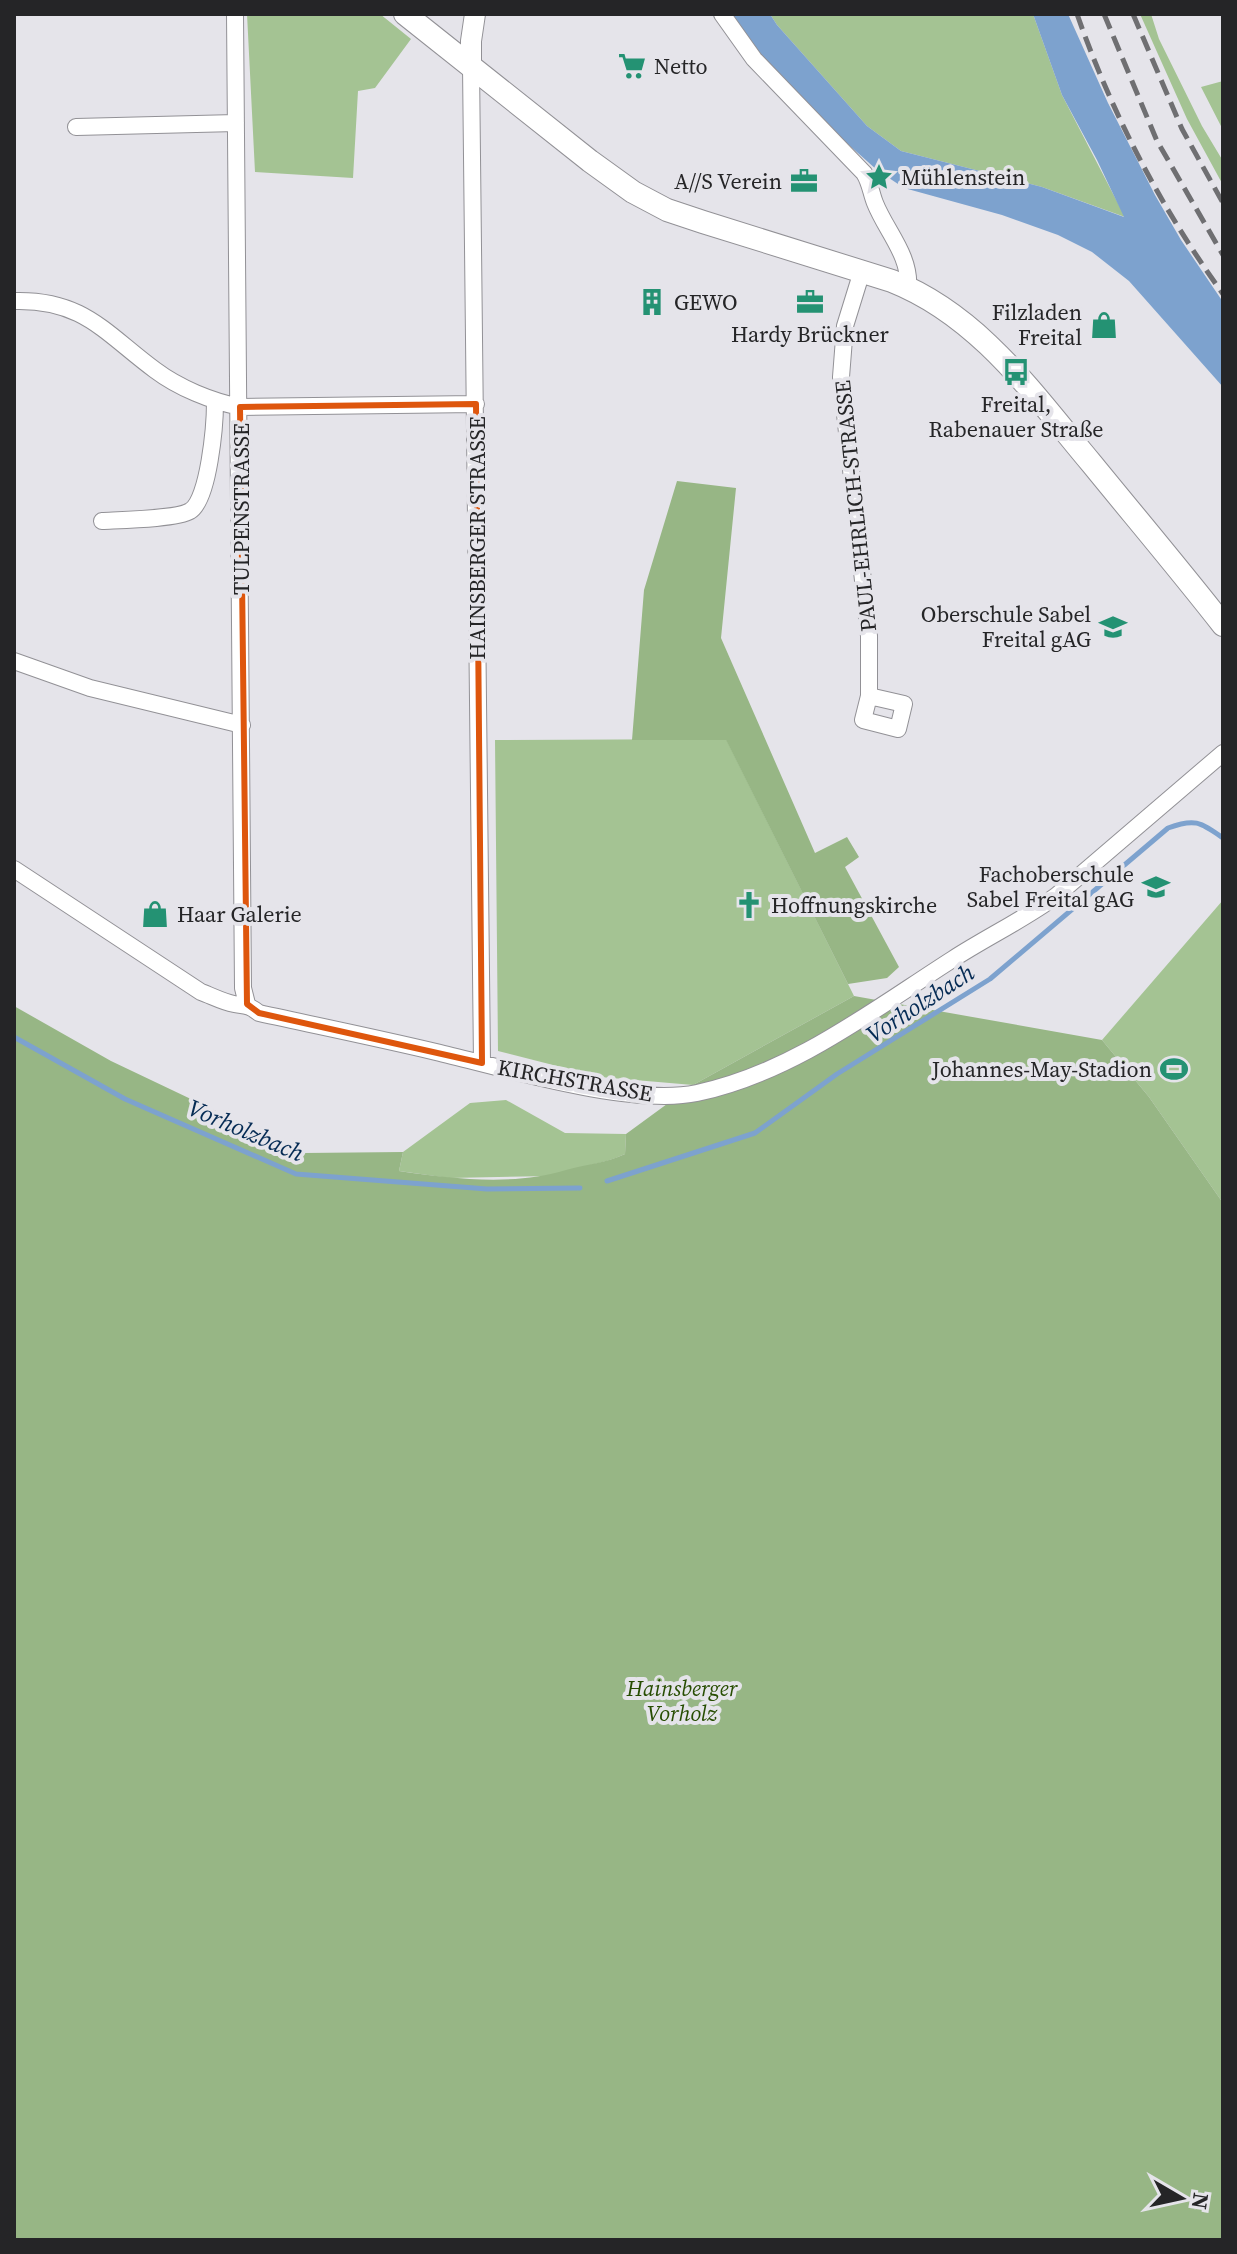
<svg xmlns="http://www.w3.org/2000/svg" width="1237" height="2254" viewBox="0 0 1237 2254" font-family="'Source Serif 4',serif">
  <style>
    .green { fill: #a4c393 }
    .forest { fill: #97b685 }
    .water { fill: #7da2ce }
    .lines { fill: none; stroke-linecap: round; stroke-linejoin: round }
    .stream { stroke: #7da2ce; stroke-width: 5 }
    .minor-casing { stroke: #929196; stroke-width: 18 }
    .tertiary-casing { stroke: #929196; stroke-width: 22 }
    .secondary-casing { stroke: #929196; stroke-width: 24 }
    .minor { stroke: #fff; stroke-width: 16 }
    .tertiary { stroke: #fff; stroke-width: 20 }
    .secondary { stroke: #fff; stroke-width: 22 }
    .rail { stroke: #6f6f72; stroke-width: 5; stroke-dasharray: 16 8; stroke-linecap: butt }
    .marked { fill: none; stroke: #de560d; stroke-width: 6; stroke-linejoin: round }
    .labels { text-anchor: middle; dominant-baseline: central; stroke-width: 8; stroke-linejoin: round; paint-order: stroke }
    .poi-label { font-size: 22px; fill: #252527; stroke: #e5e4ea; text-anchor: start }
    .street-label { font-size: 22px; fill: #252527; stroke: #e5e4ea }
    .park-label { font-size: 22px; font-style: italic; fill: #274d02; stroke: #e5e4ea }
    .water-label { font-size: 24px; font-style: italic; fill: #052b54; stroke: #e5e4ea }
  </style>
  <rect width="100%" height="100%" fill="#e5e4ea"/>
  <!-- green -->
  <path class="green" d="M247,14H380L411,39L375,88L358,91L353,178L255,172Z
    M770,14H1033L1062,95L1125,217L1042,187L901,151L867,126L777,25Z
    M1140,14H1151L1159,39L1202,126L1223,161V185L1187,119Z
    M1223,81V130L1201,87Z
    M726,739L854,996L693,1085L600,1077L498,1051L495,740Z
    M1223,900V1203L1149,1097L1102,1040Z
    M506,1100L565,1133L626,1134L625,1154C602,1165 576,1166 552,1176L449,1178L399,1171L403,1152L470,1103Z"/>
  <!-- forest -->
  <path class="forest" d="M677,481L736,488L721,638L815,853L847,837L859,857L845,867L899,967L887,978L848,984L726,740H632L644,590Z
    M854,996L1102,1040L1149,1097L1223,1203V2240H14V1006L111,1061L304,1153L403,1152L399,1171C454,1179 513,1186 566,1170C587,1164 606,1163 625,1154L626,1134L693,1085Z"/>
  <!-- water -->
  <path class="water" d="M731,14H770L777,25L867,126L901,151L1042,187L1124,217L1097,160L1062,95L1033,14H1068L1108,103L1155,195L1181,240L1223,302V387L1129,281L1092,252L1058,235L1002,215L904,188L877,170L823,122L748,42Z"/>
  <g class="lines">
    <!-- stream -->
    <path class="stream" d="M14,1037L125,1099L296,1174L487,1189L580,1188
      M607,1181L755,1133L837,1074L990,979L1168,828C1195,818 1200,822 1223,838"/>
    <!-- minor casing -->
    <g class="minor-casing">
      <path id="minor" d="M235,14L243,988L247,1004
        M722,14L754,59L864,173C870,182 871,193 875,203C886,231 911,256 908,288
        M471,66L482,1063
        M76,127L236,123
        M862,271L845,326L841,377L869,636V696L863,720L898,729L904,704L869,696
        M14,301C83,299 105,333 155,370C179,388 211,401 240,407L476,404
        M102,521C120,520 177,519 190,511C209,500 215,424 215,402
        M14,661L90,688L242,725
        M14,869L201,992C212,996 223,1002 234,1004C246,1006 249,1005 259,1013C318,1026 377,1038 436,1052C504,1068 631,1107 697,1093C792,1073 873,1010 953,959C987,937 1023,920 1056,896L1223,753"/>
    </g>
    <!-- tertiary casing -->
    <g class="tertiary-casing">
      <path id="tertiary" d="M471,66V41L475,14"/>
    </g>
    <!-- secondary casing -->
    <g class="secondary-casing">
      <path id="secondary" d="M405,14L590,161L633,192L667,210L703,222L892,281C980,316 1033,394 1092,464C1136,518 1180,570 1223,625"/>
    </g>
    <!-- minor -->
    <use href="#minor" class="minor"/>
    <!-- tertiary -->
    <use href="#tertiary" class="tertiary"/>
    <!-- secondary -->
    <use href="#secondary" class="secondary"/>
    <!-- rail -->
    <path class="rail" d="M1077,14C1112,114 1161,208 1223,294
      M1104,14L1157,141L1223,255
      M1133,14L1182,129L1223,203"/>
  </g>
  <!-- marked area -->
  <path class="marked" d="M476,404L482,1063L259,1013L247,1004L240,407Z"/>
  <!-- icons -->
  <defs>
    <g id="supermarket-bare" transform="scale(2.16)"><path d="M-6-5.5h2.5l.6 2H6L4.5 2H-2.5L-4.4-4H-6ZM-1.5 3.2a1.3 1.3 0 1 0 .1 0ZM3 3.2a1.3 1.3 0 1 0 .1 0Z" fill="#249273" stroke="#e5e4ea" stroke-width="2.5" paint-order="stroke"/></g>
    <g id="sight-bare" transform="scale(2.16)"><path d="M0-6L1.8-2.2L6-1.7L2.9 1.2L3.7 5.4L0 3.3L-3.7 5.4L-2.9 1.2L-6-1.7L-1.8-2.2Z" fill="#249273" stroke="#e5e4ea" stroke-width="2.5" paint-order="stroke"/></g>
    <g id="office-bare" transform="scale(2.16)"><path d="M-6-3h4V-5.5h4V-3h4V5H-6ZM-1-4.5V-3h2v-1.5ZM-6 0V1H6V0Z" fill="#249273" stroke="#e5e4ea" stroke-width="2.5" paint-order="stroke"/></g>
    <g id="building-bare" transform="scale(2.16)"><path d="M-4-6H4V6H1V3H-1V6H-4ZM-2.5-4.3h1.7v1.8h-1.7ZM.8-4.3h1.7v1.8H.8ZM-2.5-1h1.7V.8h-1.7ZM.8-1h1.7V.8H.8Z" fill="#249273" stroke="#e5e4ea" stroke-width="2.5" paint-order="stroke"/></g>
    <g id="shop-bare" transform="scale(2.16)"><path d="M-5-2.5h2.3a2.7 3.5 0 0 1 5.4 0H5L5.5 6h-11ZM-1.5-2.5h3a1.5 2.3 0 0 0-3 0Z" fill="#249273" stroke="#e5e4ea" stroke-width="2.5" paint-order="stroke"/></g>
    <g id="bus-bare" transform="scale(2.16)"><path d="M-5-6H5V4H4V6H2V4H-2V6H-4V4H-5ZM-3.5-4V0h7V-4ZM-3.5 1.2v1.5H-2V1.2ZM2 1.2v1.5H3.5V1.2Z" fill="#249273" stroke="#e5e4ea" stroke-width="2.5" paint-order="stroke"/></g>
    <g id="school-bare" transform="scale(2.16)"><path d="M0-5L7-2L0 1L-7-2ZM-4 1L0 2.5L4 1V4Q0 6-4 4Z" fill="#249273" stroke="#e5e4ea" stroke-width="2.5" paint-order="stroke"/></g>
    <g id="university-bare" transform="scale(2.16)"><path d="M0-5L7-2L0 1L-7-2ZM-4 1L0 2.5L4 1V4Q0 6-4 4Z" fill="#249273" stroke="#e5e4ea" stroke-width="2.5" paint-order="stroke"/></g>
    <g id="church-bare" transform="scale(2.16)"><path d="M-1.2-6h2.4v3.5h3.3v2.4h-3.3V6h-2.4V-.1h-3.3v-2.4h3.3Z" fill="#249273" stroke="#e5e4ea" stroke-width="2.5" paint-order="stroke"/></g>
    <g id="stadium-bare" transform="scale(2.16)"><path d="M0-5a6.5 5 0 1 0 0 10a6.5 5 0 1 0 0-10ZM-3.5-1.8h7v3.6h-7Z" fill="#249273" stroke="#e5e4ea" stroke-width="2.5" paint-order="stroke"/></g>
  </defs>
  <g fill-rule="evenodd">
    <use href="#supermarket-bare" x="632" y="66"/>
    <use href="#sight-bare" x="879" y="177"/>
    <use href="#office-bare" x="804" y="181"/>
    <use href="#building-bare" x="652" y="302"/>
    <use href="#office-bare" x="810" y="302"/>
    <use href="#shop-bare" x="1104" y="325"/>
    <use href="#bus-bare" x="1016" y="372"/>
    <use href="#school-bare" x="1113" y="627"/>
    <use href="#university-bare" x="1156" y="887"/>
    <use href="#church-bare" x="749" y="905"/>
    <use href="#shop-bare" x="155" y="914"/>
    <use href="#stadium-bare" x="1174" y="1069"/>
  </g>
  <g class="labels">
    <!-- poi labels -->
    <g class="poi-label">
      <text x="654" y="66">Netto</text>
      <text x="901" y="177">Mühlenstein</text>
      <text x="782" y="181" text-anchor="end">A//S Verein</text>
      <text x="674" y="302">GEWO</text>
      <text x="1082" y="312" text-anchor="end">Filzladen<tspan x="1082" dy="25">Freital</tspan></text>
      <text x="810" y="334" text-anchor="middle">Hardy Brückner</text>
      <text x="1016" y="404" text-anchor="middle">Freital,<tspan x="1016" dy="25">Rabenauer Straße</tspan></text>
      <text x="1091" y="614" text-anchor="end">Oberschule Sabel<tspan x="1091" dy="25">Freital gAG</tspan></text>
      <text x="1134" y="874" text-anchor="end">Fachoberschule<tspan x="1134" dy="25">Sabel Freital gAG</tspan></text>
      <text x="771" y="905">Hoffnungskirche</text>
      <text x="177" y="914">Haar Galerie</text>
      <text x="1152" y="1069" text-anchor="end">Johannes-May-Stadion</text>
    </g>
    <!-- street labels -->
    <g class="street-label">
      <text transform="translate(855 506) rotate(-96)">PAUL-EHRLICH-STRASSE</text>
      <text transform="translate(241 509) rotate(-90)">TULPENSTRASSE</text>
      <text transform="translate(477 538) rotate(-90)">HAINSBERGER STRASSE</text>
      <text transform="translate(575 1080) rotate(10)">KIRCHSTRASSE</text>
    </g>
    <!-- park labels -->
    <g class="park-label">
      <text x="682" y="1688">Hainsberger<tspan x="682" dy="25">Vorholz</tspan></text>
    </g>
    <!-- water labels -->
    <g class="water-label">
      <text transform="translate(920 1003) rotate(-33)">Vorholzbach</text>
      <text transform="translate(246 1130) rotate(23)">Vorholzbach</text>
    </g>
  </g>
  <!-- border -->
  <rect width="1237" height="2254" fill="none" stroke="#252527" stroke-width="32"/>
  <!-- north arrow -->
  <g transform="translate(1181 2198) rotate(99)" stroke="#e5e4ea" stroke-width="6" paint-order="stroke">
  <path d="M0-6L14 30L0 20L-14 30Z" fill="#252527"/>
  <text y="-12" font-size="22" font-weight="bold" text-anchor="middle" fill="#252527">N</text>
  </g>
</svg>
